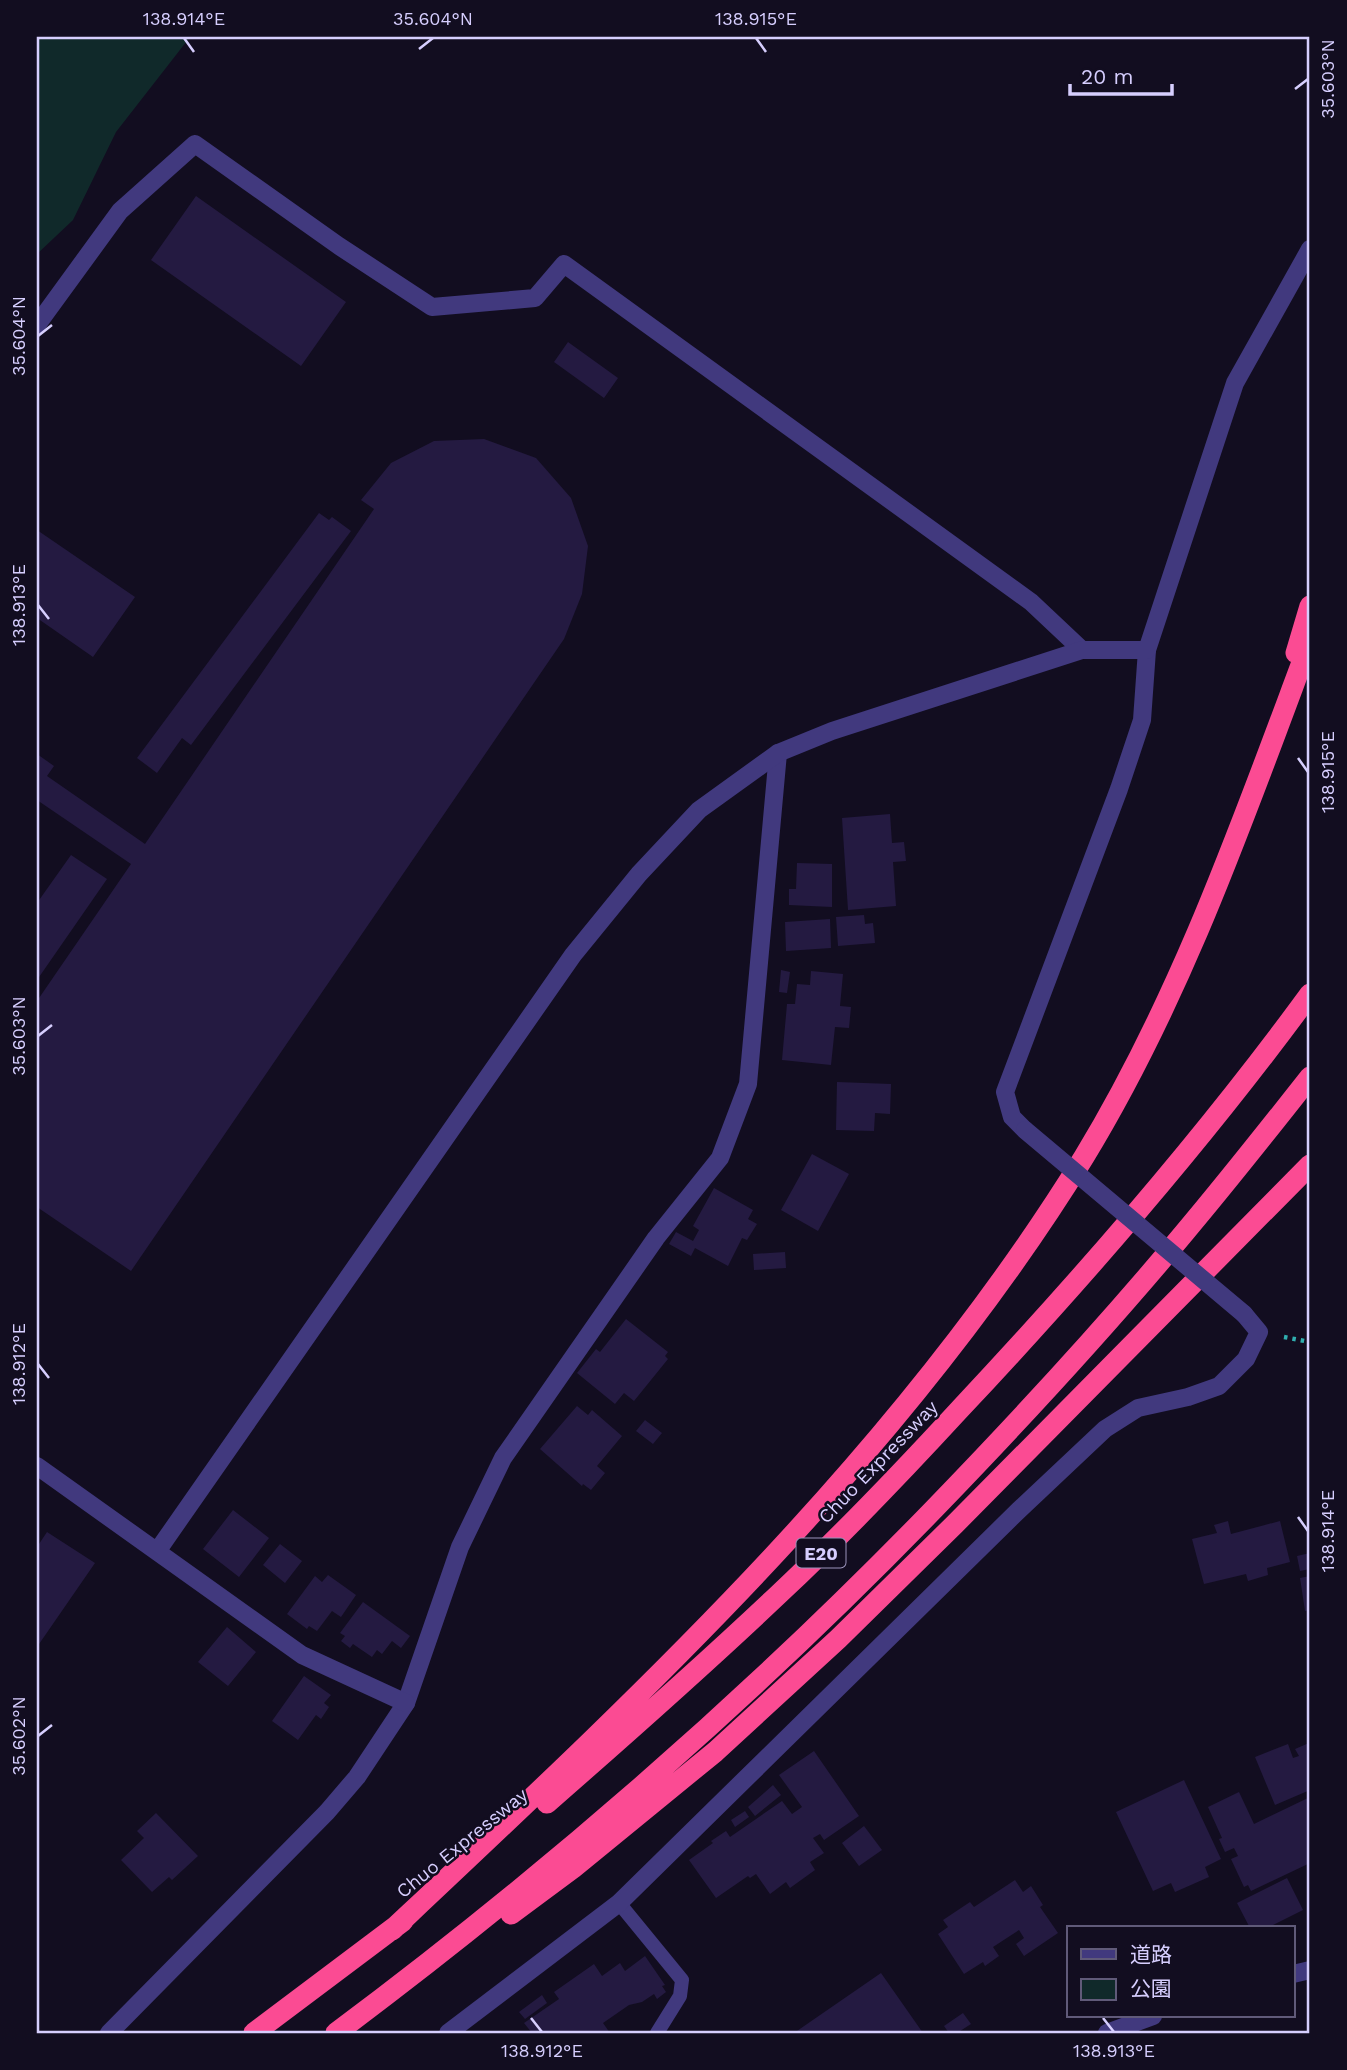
<svg xmlns="http://www.w3.org/2000/svg" width="1347" height="2070" viewBox="0 0 1347 2070" font-family="'Work Sans','Noto Sans JP',sans-serif">
  <style>
    .green { fill: #10292a }
    .building { fill: #241a41 }
    .lines { fill: none; stroke-linecap: round; stroke-linejoin: round }
    .path { stroke: #30aeaf; stroke-width: 4.5; stroke-dasharray: 3.5 5; stroke-linecap: butt }
    .service { stroke: #41397e; stroke-width: 14 }
    .minor { stroke: #41397e; stroke-width: 18 }
    .tertiary { stroke: #41397e; stroke-width: 18 }
    .motorway { stroke: #fb4b93; stroke-width: 21 }
    .minor-bridge { stroke: #41397e; stroke-width: 18 }
    .ticks { fill: none; stroke: #d6cefe; stroke-width: 2.5 }
    .labels { text-anchor: middle; dominant-baseline: central; stroke-width: 5; stroke-linejoin: round; paint-order: stroke }
    .shield { fill: #120d20; stroke: #9b94bb; stroke-width: 2 }
    .shield-label { font-size: 18px; font-weight: bold; fill: #d6cefe }
    .street-label { font-size: 19px; fill: #d6cefe; stroke: #120d20 }
    .neatline { fill: none; stroke: #d6cefe; stroke-width: 2.5 }
    .ticks-label { font-size: 18px; text-anchor: middle; fill: #d6cefe }
  </style>
  <rect width="100%" height="100%" fill="#120d20"/>
  <!-- green -->
  <path class="green" d="M37,37H190L116,132L73,220L37,254Z"/>
  <!-- building -->
  <path class="building" d="M196,196L346,302L301,366L151,260Z
    M568,342L618,378L604,398L554,362Z
    M484,439L536,458L571,498L588,546L582,594L564,639L131,1271L37,1207V1001L131,864L37,800V754L54,766L47,776L145,844L374,509L361,500L391,463L434,441Z
    M319,513L329,520L332,517L351,531L191,745L182,738L157,773L137,758Z
    M37,530L135,597L93,657L37,618Z
    M890,814L892,843L904,842L906,861L893,862L896,906L848,910L842,818Z
    M71,855L107,879L37,980V903Z
    M797,863L832,864V907L789,905V889H796Z
    M864,915L865,924L873,923L875,943L838,946L836,917Z
    M830,919L831,948L786,951L785,922Z
    M781,970L790,972L787,993L779,992Z
    M811,971L843,974L840,1006L851,1007L849,1028L835,1027L831,1065L782,1060L787,1004H795L797,984L810,985Z
    M837,1082L891,1084L890,1114L875,1113L874,1131L836,1130Z
    M812,1154L849,1174L818,1231L781,1210Z
    M714,1188L753,1210L748,1219L757,1224L747,1240L742,1238L728,1266L695,1248L691,1256L669,1244L676,1232L693,1241L699,1230L693,1226Z
    M785,1252L786,1268L754,1270L753,1254Z
    M626,1319L668,1352L665,1356L668,1359L634,1401L624,1393L615,1404L577,1373L596,1349L600,1352Z
    M577,1406L588,1415L592,1410L622,1436L597,1466L605,1473L591,1490L583,1484L582,1486L540,1449Z
    M645,1420L662,1433L653,1444L636,1431Z
    M233,1510L269,1538L239,1577L203,1549Z
    M1228,1521L1231,1534L1280,1521L1290,1562L1267,1568L1268,1575L1248,1581L1246,1574L1204,1584L1192,1539L1217,1533L1214,1525Z
    M47,1532L95,1563L37,1647V1547Z
    M280,1544L302,1561L285,1583L263,1565Z
    M1310,1553V1569L1300,1571L1297,1556Z
    M328,1575L356,1595L341,1617L332,1611L317,1631L309,1626L307,1629L287,1614L315,1576L322,1582Z
    M1310,1576V1610L1305,1611L1300,1578Z
    M363,1602L410,1636L401,1648L392,1641L382,1654L377,1650L372,1657L353,1644L350,1648L341,1641L345,1636L340,1633Z
    M227,1627L256,1652L228,1686L198,1662Z
    M304,1676L331,1695L324,1703L329,1707L321,1719L316,1715L298,1740L272,1721Z
    M1309,1743L1310,1790L1275,1805L1255,1757L1288,1744L1293,1758L1299,1756L1295,1749Z
    M814,1751L859,1816L824,1840L820,1834L813,1838L824,1853L810,1862L815,1870L790,1888L786,1882L770,1894L756,1874L750,1878L748,1876L716,1898L689,1860L713,1843L711,1841L726,1831L730,1837L782,1801L792,1814L802,1807L779,1775Z
    M1184,1780L1221,1859L1205,1867L1209,1877L1175,1892L1171,1883L1153,1891L1116,1812Z
    M773,1785L781,1795L755,1816L748,1807Z
    M1239,1792L1254,1824L1310,1797V1863L1251,1891L1248,1885L1244,1887L1231,1859L1238,1856L1234,1848L1225,1852L1219,1839L1222,1838L1208,1807Z
    M745,1811L749,1817L735,1827L731,1820Z
    M156,1813L198,1856L172,1880L169,1877L152,1892L121,1860L144,1838L137,1831Z
    M864,1826L882,1850L859,1866L842,1843Z
    M1287,1878L1303,1910L1267,1928H1250L1237,1903Z
    M1015,1880L1023,1892L1031,1886L1043,1905L1040,1907L1058,1933L1024,1956L1016,1944L1024,1938L1019,1930L993,1947L999,1956L985,1966L983,1962L964,1974L938,1934L948,1927L943,1920L970,1902L974,1907Z
    M645,1956L665,1985L662,1986L666,1992L657,1999L654,1994L642,2002L629,2005L603,2023L610,2033H532L524,2023L559,1999L554,1992L594,1964L602,1976L620,1963L625,1971Z
    M881,1973L923,2033H794Z
    M542,1995L547,2003L525,2019L519,2012Z
    M963,2013L971,2024L957,2033H949L944,2026Z"/>
  <g class="lines">
    <!-- path -->
    <path class="path" d="M1284,1337L1310,1342"/>
    <!-- service -->
    <path class="service" d="M619,1903L682,1980L680,1996L657,2033"/>
    <!-- minor -->
    <path class="minor" d="M37,325L120,211L195,144L339,246L432,307L535,298L564,264L1031,602L1082,650
      M1025,1130L1012,1117L1005,1092L1119,789L1142,720L1147,650
      M1293,1974L1310,1970
      M109,2033L327,1812L357,1777L406,1703L460,1547L503,1458L656,1238L720,1158L748,1084L778,753
      M448,2033L619,1903L1019,1510L1105,1429L1138,1408L1188,1397L1219,1386L1246,1359L1259,1332L1244,1314
      M1107,2033L1153,2016"/>
    <!-- tertiary -->
    <path class="tertiary" d="M37,1466L302,1655L406,1703
      M158,1550L573,955L639,874L699,810L778,753L832,731L1082,650H1147L1235,383L1310,249"/>
    <!-- motorway -->
    <path class="motorway" d="M1296,653L1310,606
      M547,1803C626,1734 704,1665 780,1593C843,1534 902,1472 960,1409C1084,1277 1203,1140 1310,994
      M511,1914L573,1868L715,1752L838,1639L955,1524L1310,1165
      M392,1930C644,1693 901,1454 1084,1157C1182,996 1244,817 1310,641
      M254,2033L403,1921
      M336,2033C549,1874 750,1699 935,1508C1021,1419 1106,1327 1185,1232C1228,1181 1269,1129 1310,1077"/>
    <!-- minor-bridge -->
    <path class="minor-bridge" d="M1025,1130L1244,1314"/>
  </g>
  <!-- ticks -->
  <path class="ticks" d="M184,38L194,52M756,38L766,52M419,49L433,38M1295,89L1308,79M38,336L52,325M38,605L49,619M1298,758L1308,772M38,1036L52,1025M38,1364L49,1378M1298,1517L1308,1531M38,1736L52,1725M531,2018L542,2032M1103,2018L1114,2032"/>
  <g class="labels">
    <!-- shield labels -->
    <rect class="shield" x="796.5" y="1538.5" width="49" height="29" rx="5"/>
    <g class="shield-label">
      <text x="821" y="1553">E20</text>
    </g>
    <!-- street labels -->
    <g class="street-label">
      <text transform="translate(878 1462) rotate(-46)">Chuo Expressway</text>
      <text transform="translate(462 1843) rotate(-39)">Chuo Expressway</text>
    </g>
  </g>
  <!-- border -->
  <rect width="1347" height="2070" fill="none" stroke="#120d20" stroke-width="77"/>
  <!-- legend -->
  <rect x="1067" y="1926" width="228" height="91" fill="#120d20" stroke="#605a79" stroke-width="2"/>
  <rect x="1081" y="1949" width="35" height="10" fill="#41397e" stroke="#605a79" stroke-width="2"/>
  <text x="1130" y="1962" font-size="21" fill="#d6cefe">道路</text>
  <rect x="1081" y="1979" width="35" height="21" fill="#10292a" stroke="#605a79" stroke-width="2"/>
  <text x="1130" y="1996" font-size="21" fill="#d6cefe">公園</text>
  <!-- scale -->
  <path d="M1070 84v10h102v-10" fill="none" stroke="#d6cefe" stroke-width="3.5"/>
  <text x="1081" y="84" font-size="21" fill="#d6cefe" stroke="#120d20" stroke-width="5" paint-order="stroke">20 m</text>
  <rect x="38" y="38" width="1270" height="1994" class="neatline"/>
  <g class="ticks-label">
    <text x="184" y="25">138.914°E</text>
    <text x="433" y="25">35.604°N</text>
    <text x="756" y="25">138.915°E</text>
    <text transform="translate(1328 79) rotate(-90)" y="6">35.603°N</text>
    <text transform="translate(19 336) rotate(-90)" y="6">35.604°N</text>
    <text transform="translate(19 605) rotate(-90)" y="6">138.913°E</text>
    <text transform="translate(1328 772) rotate(-90)" y="6">138.915°E</text>
    <text transform="translate(19 1036) rotate(-90)" y="6">35.603°N</text>
    <text transform="translate(19 1364) rotate(-90)" y="6">138.912°E</text>
    <text transform="translate(1328 1531) rotate(-90)" y="6">138.914°E</text>
    <text transform="translate(19 1736) rotate(-90)" y="6">35.602°N</text>
    <text x="542" y="2057">138.912°E</text>
    <text x="1114" y="2057">138.913°E</text>
  </g>
</svg>
